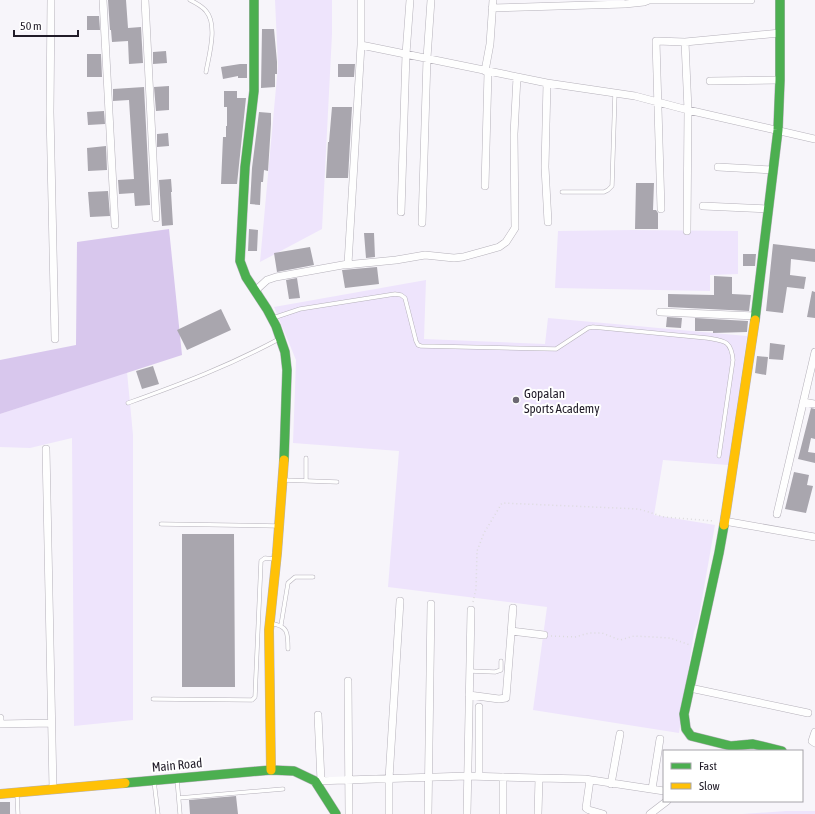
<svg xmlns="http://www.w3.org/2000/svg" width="815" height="814" viewBox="0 0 815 814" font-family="'Asap Condensed',sans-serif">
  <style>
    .green { fill: #eee4fc }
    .forest { fill: #d8c7ed }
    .building { fill: #a9a6ae }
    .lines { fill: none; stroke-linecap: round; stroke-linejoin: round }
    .lane-casing { stroke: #b5b1ba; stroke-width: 4.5 }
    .street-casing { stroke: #b5b1ba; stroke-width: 8 }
    .fast-casing { stroke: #b5b1ba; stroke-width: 10 }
    .slow-casing { stroke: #b5b1ba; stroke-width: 10 }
    .path { stroke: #dcdbdd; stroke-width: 1.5; stroke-dasharray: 1 3; stroke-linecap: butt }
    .lane { stroke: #fefefe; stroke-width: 3.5 }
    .street { stroke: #fefefe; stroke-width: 7 }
    .fast { stroke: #4caf50; stroke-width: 9 }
    .slow { stroke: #ffc107; stroke-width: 9 }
    .poi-dot { fill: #6c6872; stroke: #fff; stroke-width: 1.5 }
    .labels { text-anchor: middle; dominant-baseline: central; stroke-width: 4; stroke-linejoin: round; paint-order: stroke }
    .poi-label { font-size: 13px; fill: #211c28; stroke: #fff; text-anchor: start }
    .street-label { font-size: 13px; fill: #211c28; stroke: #fff }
  </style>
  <rect width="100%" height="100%" fill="#f7f5fa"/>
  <!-- green -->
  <path class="green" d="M275,0H332V34L322,229L260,262L278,66Z
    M633,230L738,231V274L710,275V291L555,288L558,231Z
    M426,280L424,339L545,344L548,318L747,336L728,465L663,460L654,515L715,525L698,622L694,632L679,733L533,710L547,607L388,587L399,451L293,443L296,360L274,307Z
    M127,372L133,435V720L74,726L72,438L30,448L0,447V414Z
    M786,811H815V814H742Z"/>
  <!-- forest -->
  <path class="forest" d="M169,229L182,355L0,414V360L76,345L77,242Z"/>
  <!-- building -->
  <path class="building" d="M108,0H126L128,28L141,27L143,63L129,64L128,41L112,42L111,30H110Z
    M87,16H99L100,30H87Z
    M262,29H274L277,62V74H275V87L261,88Z
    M166,51L167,63L153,64V52Z
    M87,54H101L102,77H87Z
    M240,64H247V78H238V76L223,79L221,67Z
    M338,64H355L354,77H338Z
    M169,86V110L156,111L154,87Z
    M144,87L150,205L135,206L134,193L119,194L118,180L134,179L129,100L113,101V89Z
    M224,91H237V98H246L237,184H221L223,137H226V126H227V107H224Z
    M332,107H352L348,178H326L328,142H329Z
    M104,111L105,124L88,125L87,112Z
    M259,112L271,113V124L268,171L264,170L263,182H261L260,205L250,204L252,168Z
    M168,133L169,146L157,147V134Z
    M106,146L107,170L88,171L87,148Z
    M171,179L172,192H171L173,225L162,226L159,180Z
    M636,183H654L653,210H656L658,213V229H635Z
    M108,191L110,216L90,217L88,192Z
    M249,229L258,230L257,251H248Z
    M364,233H374L375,257L366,258Z
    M773,244L815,249V262L791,259L790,275L806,277L804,289L787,287L783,313L766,311Z
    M310,247L314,265L277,272L274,253Z
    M743,254H756L755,266H743Z
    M377,267L379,284L345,288L342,270Z
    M714,276L732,277V294L751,295L749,311L668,307V294L714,295Z
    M297,278L300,298L289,299L286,280Z
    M812,291L815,292V318L807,317Z
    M221,309L231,330L187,350L177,330Z
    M667,317L682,318L681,328L666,327Z
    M695,318L748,321L747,332L713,333V331H695Z
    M770,343L785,345L783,360L769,359Z
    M757,356L768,357L766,375L755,373Z
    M153,366L159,384L142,389L136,371Z
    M811,408L815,409V439L811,438L808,452L815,453V463L798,459Z
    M794,472L809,475L807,485L813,486L806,513L785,509Z
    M182,534H234L235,687H182Z
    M236,796L238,814H190L189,800Z
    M0,802H10V814H0Z"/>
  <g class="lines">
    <!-- lane casing -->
    <g class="lane-casing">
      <path id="lane" d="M190,0C196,3 202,6 206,11C218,25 209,55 206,72
        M562,192H604L608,190L612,186L615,93
        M273,318L300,309L395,294L401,295L405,298L416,341L418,345L421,346L556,349L588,328L593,327L707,338C724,341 731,340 733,360L719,456
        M128,403C181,384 229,366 279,339
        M283,480L337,482
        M306,481V458
        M161,524L278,526
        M270,623C288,626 288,632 288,649
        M281,625L288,583L295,577H313
        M470,671L495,672L501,670V661
        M153,699L252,700L255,697L261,561L265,558L274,559
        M177,779L180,814
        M154,781L158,814
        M17,795L18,814
        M179,798L283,789"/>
    </g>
    <!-- street casing -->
    <g class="street-casing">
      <path id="street" d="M51,0L50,112L55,339
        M103,0L115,225
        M145,0L156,218
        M492,8L625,4L644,2L649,0H751
        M685,42L688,110L687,231
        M361,45L547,83L635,96L688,110L815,139
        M485,71L490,44L493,0
        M710,81L780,80
        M547,83L545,167L548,222
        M718,167L773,170
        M485,186L488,72
        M703,206L768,209
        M661,209L656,41L685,42L780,33
        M401,212L406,54L410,0
        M422,223L427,58L431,0
        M345,265L396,260L425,255L454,258L463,257L499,247L506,242L515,228L514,134L517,77
        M255,291L267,280L276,277L348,264L361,45V0
        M660,312L756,316
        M803,402L815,404
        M46,449L53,789
        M777,514L815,352
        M724,521L815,537
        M511,631L544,635
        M348,681L349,814
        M690,688L808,713
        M469,695L499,699L506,698L513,608
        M318,715L321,781
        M0,718V724L51,723
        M815,732L812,741L815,743
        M479,776V707
        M503,777V814
        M590,780L586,808L589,810L603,814
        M315,781L467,776L539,778L585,779L664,791
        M611,784L620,734
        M652,789L660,739
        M389,814V779L400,601
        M428,814L431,604
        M467,814L471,610
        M538,814L539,778
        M650,814L667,801"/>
    </g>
    <!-- fast casing -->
    <g class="fast-casing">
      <path id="fast" d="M254,0V91L245,167L240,261L246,277L267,309L276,326L285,352L287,370L284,460
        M755,320L778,130L780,80V0
        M724,525L719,553L684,714L686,729L691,736L731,746L753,744L782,751
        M125,783L271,770L294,771L315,781L336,814"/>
    </g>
    <!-- slow casing -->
    <g class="slow-casing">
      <path id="slow" d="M724,525L755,320
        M271,770L269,630L277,553L284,460
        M0,794L125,783"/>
    </g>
    <!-- path -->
    <path class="path" d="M473,602L476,589L477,551L484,533L502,503L639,509L664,517L714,521
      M551,636L575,637L589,633H602L620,640L634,636L670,638L690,645"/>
    <!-- lane -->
    <use href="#lane" class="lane"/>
    <!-- street -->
    <use href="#street" class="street"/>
    <!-- fast -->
    <use href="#fast" class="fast"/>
    <!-- slow -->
    <use href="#slow" class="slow"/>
  </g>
  <!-- markers -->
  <circle class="poi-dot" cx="516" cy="400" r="4"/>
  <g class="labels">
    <!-- poi labels -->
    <g class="poi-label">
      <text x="524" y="393">Gopalan<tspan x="524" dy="15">Sports Academy</tspan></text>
    </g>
    <!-- street labels -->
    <g class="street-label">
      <text transform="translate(177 765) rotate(-5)">Main Road</text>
    </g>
  </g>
  <!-- legend -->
  <rect x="663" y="750" width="140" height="52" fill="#ffffff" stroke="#a6a4a9"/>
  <rect x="671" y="763" width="20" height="6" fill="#4caf50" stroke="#a6a4a9"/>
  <text x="699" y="770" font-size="12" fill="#211c28">Fast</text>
  <rect x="671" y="783" width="20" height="6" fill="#ffc107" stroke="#a6a4a9"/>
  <text x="699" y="790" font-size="12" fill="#211c28">Slow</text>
  <!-- scale -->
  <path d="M14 30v6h64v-6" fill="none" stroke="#211c28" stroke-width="2"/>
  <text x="20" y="30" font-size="12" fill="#211c28" stroke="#ffffff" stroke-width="3" paint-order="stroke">50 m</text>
</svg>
